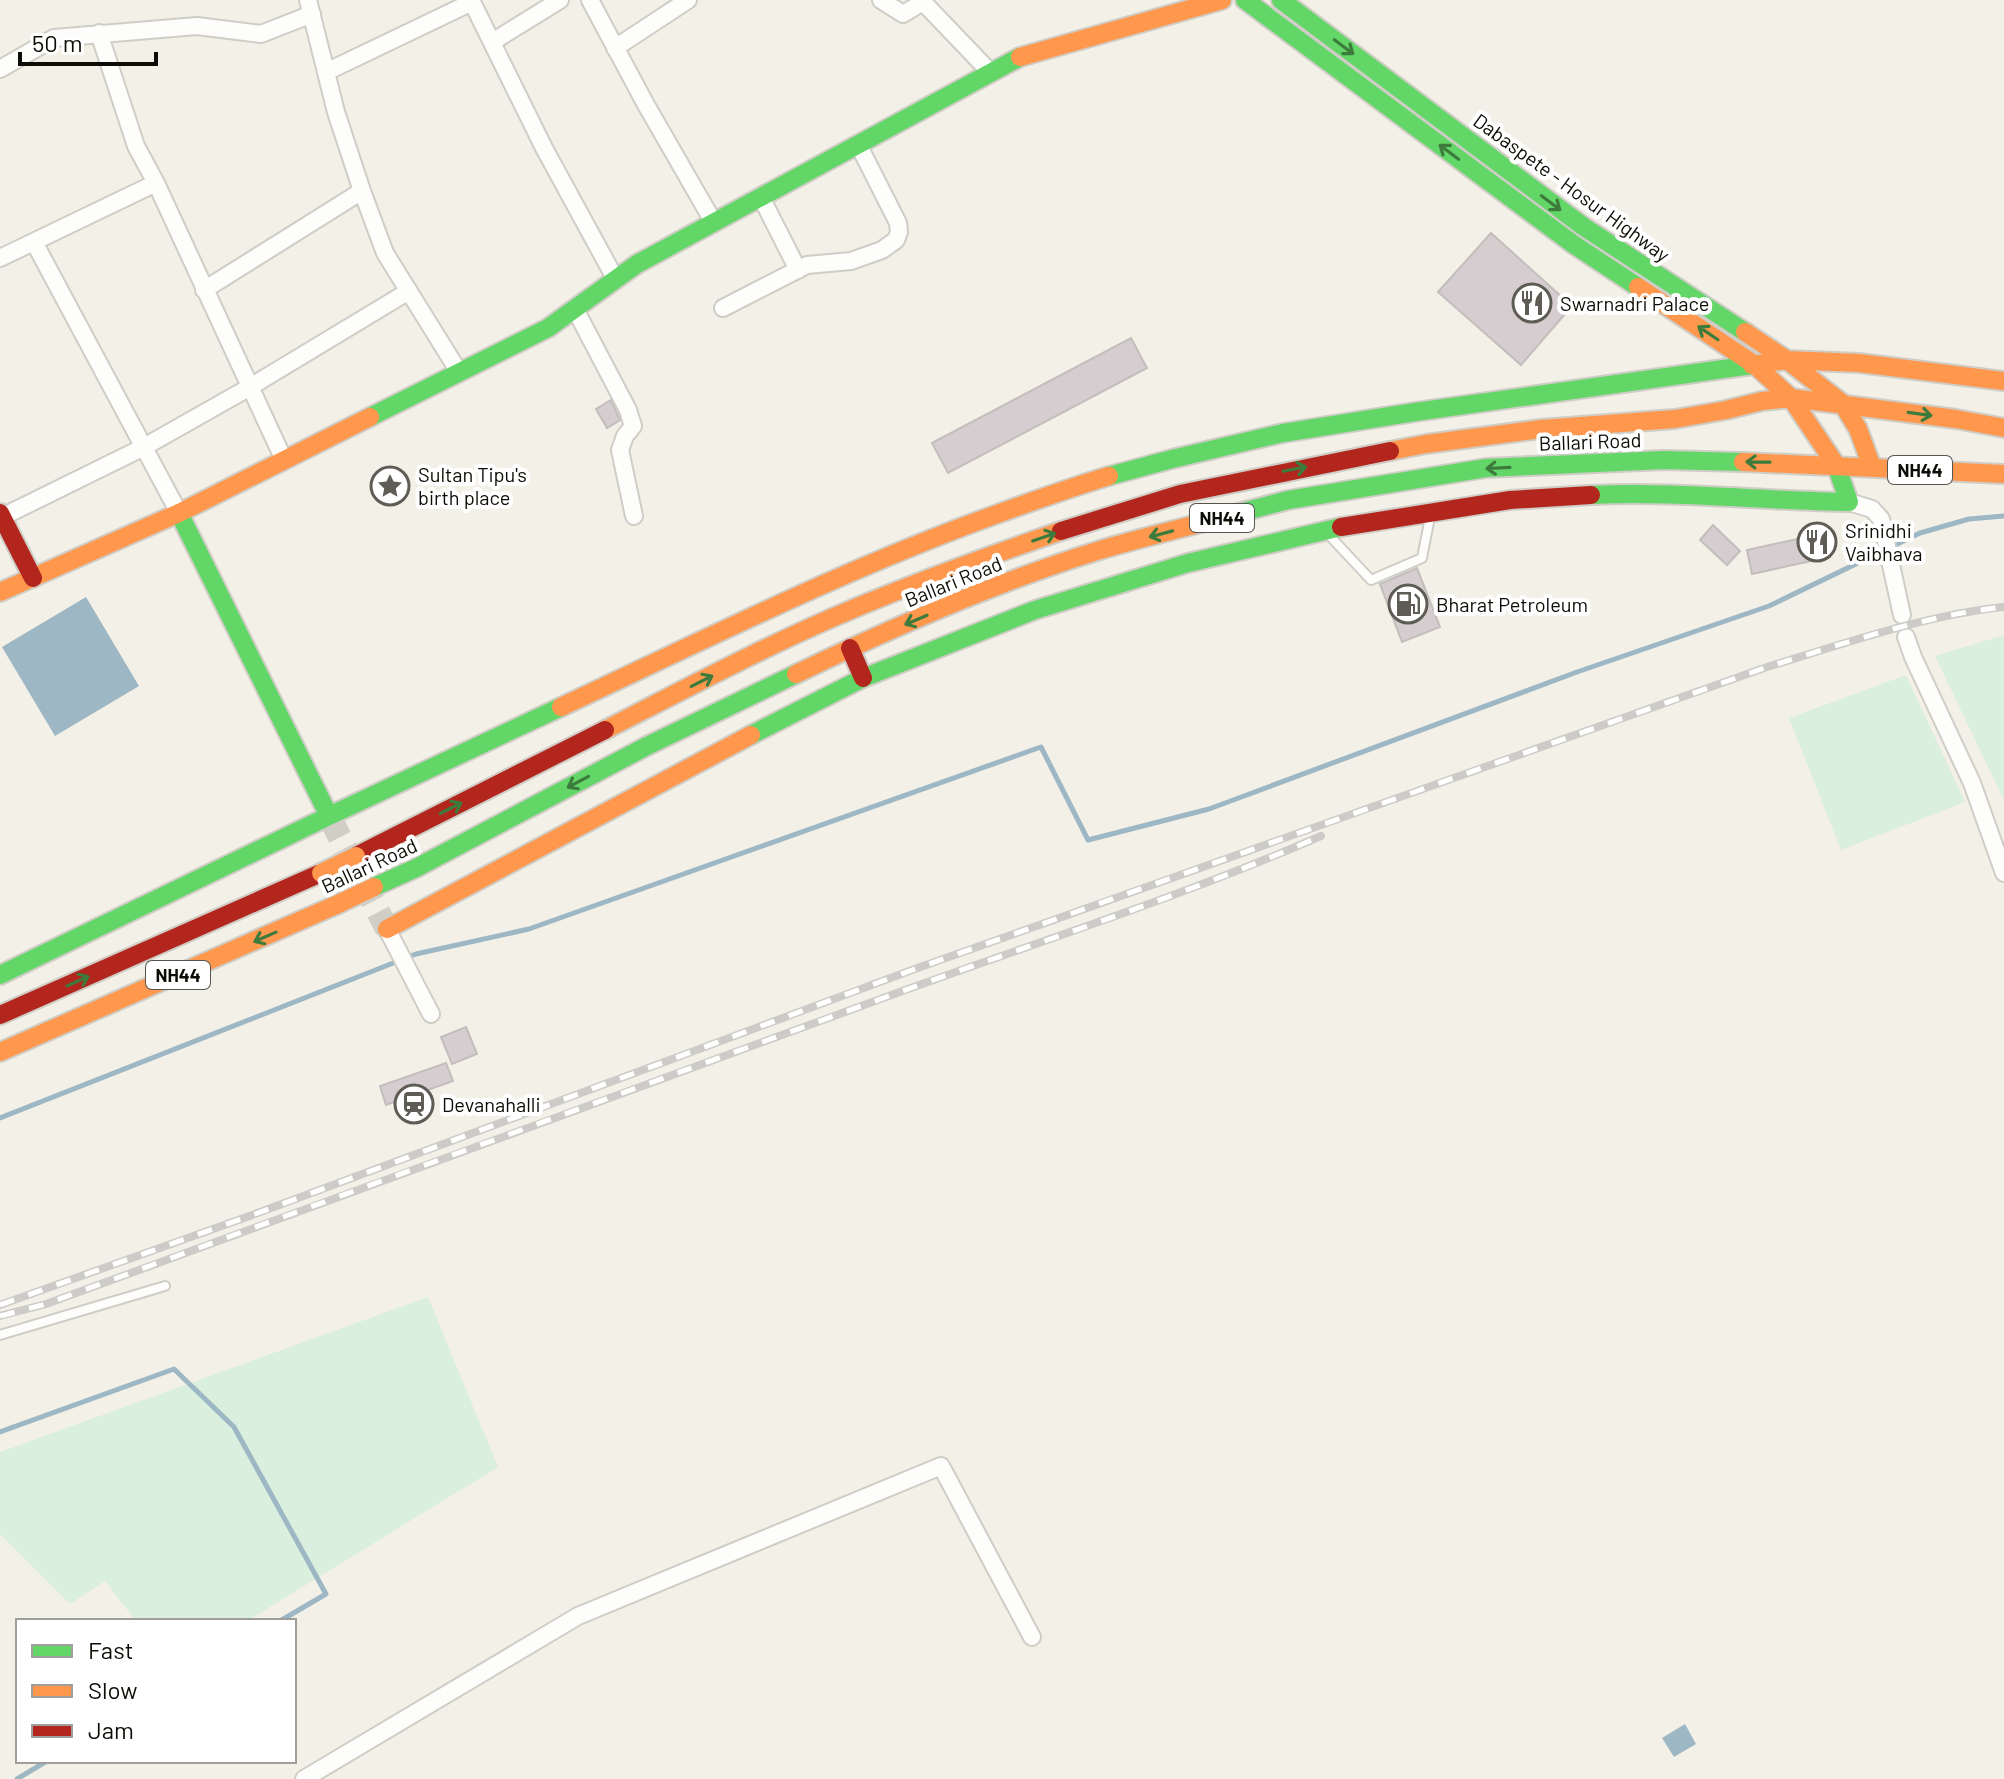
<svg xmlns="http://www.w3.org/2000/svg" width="2004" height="1779" viewBox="0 0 2004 1779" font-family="Barlow,sans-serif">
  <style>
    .green { fill: #daefde }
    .water { fill: #9eb7c5 }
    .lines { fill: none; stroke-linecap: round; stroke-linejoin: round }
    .stream { stroke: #9eb7c5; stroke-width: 5 }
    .building { fill: #d5cdcf; stroke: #c2bebc; stroke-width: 2 }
    .secondary-tunnel { stroke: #d1cec5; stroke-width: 24; stroke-dasharray: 24 12; stroke-linecap: butt }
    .lane-casing { stroke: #cfcdc6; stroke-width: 12 }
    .street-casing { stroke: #cfcdc6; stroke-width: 20 }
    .fast-casing { stroke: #cfcdc6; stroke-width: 22 }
    .slow-casing { stroke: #cfcdc6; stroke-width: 22 }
    .jam-casing { stroke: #cfcdc6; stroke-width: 22 }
    .lane { stroke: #fdfdfb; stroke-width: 8 }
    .street { stroke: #fdfdfb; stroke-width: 16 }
    .fast { stroke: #63d668; stroke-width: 18 }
    .slow { stroke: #ff974d; stroke-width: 18 }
    .jam { stroke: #b3261e; stroke-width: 18 }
    .rail-casing { stroke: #cccbc8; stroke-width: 8 }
    .rail { stroke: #fff; stroke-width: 5; stroke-dasharray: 15; stroke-linecap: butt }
    .slow-bridge-casing { stroke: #d0cec9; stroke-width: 22; stroke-linecap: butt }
    .slow-bridge { stroke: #ff974d; stroke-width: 18 }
    .oneway { stroke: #3d7b3c }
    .labels { text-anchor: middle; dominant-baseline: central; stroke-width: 8; stroke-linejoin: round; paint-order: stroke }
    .shield { fill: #fff; stroke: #565551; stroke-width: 2 }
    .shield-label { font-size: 18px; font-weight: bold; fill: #0e0c06 }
    .street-label { font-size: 20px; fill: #0e0c06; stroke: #fff }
    .poi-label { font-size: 20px; fill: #0e0c06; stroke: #fff; text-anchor: start }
  </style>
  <rect width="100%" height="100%" fill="#f3f0e7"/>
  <!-- green -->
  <path class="green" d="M2001,636H2004V800L1935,656Z
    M1906,675L1965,802L1841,850L1789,718Z
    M428,1297L498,1467L247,1621H136L105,1581L70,1604L0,1534V1452Z"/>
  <!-- water -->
  <path class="water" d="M86,597L139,686L55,736L2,647Z
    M1685,1724L1696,1744L1674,1757L1662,1738Z"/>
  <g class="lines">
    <!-- stream -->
    <path class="stream" d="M0,1118L416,954L529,929L1041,747L1088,840L1209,809L1577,672L1769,606L1920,533L1969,519L2004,516
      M0,1432L174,1369L234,1427L326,1594L280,1621
      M17,1779L47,1761"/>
  </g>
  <!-- building -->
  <path class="building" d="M1491,233L1572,306L1521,365L1438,292Z
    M1131,338L1147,368L948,473L932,443Z
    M611,400L620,420L607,428L596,409Z
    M1713,525L1740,551L1727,565L1700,540Z
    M1825,533L1830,557L1752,574L1747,550Z
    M1417,568L1440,627L1402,642L1380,584Z
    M466,1027L477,1054L452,1064L441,1037Z
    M446,1063L453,1081L386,1105L380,1086Z"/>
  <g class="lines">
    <!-- secondary-tunnel -->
    <path class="secondary-tunnel" d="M329,816L387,929"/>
    <!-- lane casing -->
    <g class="lane-casing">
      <path id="lane" d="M1327,533L1371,580L1422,558L1430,517
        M0,1335L165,1286"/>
    </g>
    <!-- street casing -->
    <g class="street-casing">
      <path id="street" d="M308,0L336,112L362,191L385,253L459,372
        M471,0L544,148L616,280
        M590,0L645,103L714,223
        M881,0L903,14L923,2L990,72
        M99,33L136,146L156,183L284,460
        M492,42L560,0
        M615,48L688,0
        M0,69L54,38L197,26L261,34L312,14
        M326,72L472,2
        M761,197L798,270
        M34,242L179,513
        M0,258L156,183
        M204,290L362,191
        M723,308L807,265L851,261L882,250L896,240L899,232L898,223L858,144
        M575,309L628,410L633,426L625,436L620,450L634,516
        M1849,502L1872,509L1881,519L1902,615
        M2,517L144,447L250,387L409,291
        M1906,637L1913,657L1972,783L2004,873
        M387,929L431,1014
        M304,1779L578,1616L941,1466L1032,1637"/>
    </g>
    <!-- fast casing -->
    <g class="fast-casing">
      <path id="fast" d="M1245,0L1573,244L1638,287
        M1281,0L1584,227L1745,332
        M370,417L548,328L637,264L1020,57
        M1109,476L1172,459L1283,433L1415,412L1752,365
        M1591,495C1677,491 1763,501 1849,502L1836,465
        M179,513L329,816
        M1216,519L1288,500L1486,468L1664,460L1743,462
        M751,735L863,678L1035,610L1188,563L1341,527
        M374,887L416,868L647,746L796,674
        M0,975L329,816L561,707"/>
    </g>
    <!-- slow casing -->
    <g class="slow-casing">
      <path id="slow" d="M1020,57L1222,0
        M1638,287L1755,365L1791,398L1836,465
        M1745,332L1787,360L1842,403L1858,429L1872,467
        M1752,365L1787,360L1859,363L2004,381
        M1390,451L1426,444L1541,429L1675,419L1726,410L1762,401L1791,398L1956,419L2004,428
        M1743,462L2004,474
        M0,592L179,513L370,417
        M796,674C893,627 994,583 1097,551C1136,539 1176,530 1216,519
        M561,707C706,639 849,567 1000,513C1036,500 1072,487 1109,476
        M605,730C681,691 756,651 834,617C908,585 985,557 1061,531
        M387,929L751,735
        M0,1052L336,905"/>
    </g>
    <!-- jam casing -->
    <g class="jam-casing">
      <path id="jam" d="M0,513L33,578
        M1341,527L1510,500L1591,495
        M1061,531L1180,494L1390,451
        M850,648L863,678
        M356,856L605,730
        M0,1015L321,873"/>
    </g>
    <!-- lane -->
    <use href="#lane" class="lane"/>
    <!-- street -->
    <use href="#street" class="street"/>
    <!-- fast -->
    <use href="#fast" class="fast"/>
    <!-- slow -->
    <use href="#slow" class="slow"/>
    <!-- jam -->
    <use href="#jam" class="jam"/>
    <!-- rail casing -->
    <g class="rail-casing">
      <path id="rail" d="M0,1305L255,1214L912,970L1767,667C1843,644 1925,615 2004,607
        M0,1316L46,1304C326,1201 606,1099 886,997C1031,944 1179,898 1321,836"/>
    </g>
    <!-- rail -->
    <use href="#rail" class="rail"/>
    <!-- slow-bridge casing -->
    <g class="slow-bridge-casing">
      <path id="slow-bridge" d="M321,873L356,856
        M336,905L374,887"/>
    </g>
    <!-- slow-bridge -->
    <use href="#slow-bridge" class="slow-bridge"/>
  </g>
  <!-- one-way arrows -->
  <defs><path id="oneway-shaft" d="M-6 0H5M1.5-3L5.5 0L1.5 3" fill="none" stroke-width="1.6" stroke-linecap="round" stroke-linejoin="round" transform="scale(2)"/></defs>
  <g class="oneway">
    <use href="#oneway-shaft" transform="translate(1344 47) rotate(37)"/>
    <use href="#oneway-shaft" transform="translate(1449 152) rotate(-143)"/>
    <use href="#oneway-shaft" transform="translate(1551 203) rotate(37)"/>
    <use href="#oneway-shaft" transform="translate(1708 333) rotate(-146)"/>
    <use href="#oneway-shaft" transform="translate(1920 414) rotate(8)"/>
    <use href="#oneway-shaft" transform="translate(1758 462) rotate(-179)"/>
    <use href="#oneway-shaft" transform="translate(1498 468) rotate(177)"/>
    <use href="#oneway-shaft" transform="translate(1295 469) rotate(-11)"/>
    <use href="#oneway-shaft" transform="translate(1161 534) rotate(165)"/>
    <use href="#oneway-shaft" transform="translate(1044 537) rotate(-19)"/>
    <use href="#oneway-shaft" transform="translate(916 620) rotate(157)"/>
    <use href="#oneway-shaft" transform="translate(702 681) rotate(-27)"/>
    <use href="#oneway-shaft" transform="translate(578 782) rotate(152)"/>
    <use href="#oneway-shaft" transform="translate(451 808) rotate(-27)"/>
    <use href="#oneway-shaft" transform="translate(265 937) rotate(156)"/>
    <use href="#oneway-shaft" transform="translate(78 981) rotate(-24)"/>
  </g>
  <!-- icons -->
  <defs>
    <g id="restaurant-ring" transform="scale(2)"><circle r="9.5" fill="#fff" stroke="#5e5c55" stroke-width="1.5"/><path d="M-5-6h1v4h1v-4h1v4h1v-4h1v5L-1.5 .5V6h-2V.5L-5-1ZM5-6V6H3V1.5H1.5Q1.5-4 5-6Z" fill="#5e5c55"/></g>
    <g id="sight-ring" transform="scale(2)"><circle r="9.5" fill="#fff" stroke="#5e5c55" stroke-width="1.5"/><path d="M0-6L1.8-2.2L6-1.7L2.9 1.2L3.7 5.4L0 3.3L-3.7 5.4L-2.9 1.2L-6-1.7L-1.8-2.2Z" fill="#5e5c55"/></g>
    <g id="fuel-ring" transform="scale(2)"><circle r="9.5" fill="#fff" stroke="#5e5c55" stroke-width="1.5"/><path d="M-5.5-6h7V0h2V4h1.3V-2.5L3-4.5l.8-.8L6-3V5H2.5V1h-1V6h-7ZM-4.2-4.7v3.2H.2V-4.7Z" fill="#5e5c55"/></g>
    <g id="station-ring" transform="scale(2)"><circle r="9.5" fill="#fff" stroke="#5e5c55" stroke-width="1.5"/><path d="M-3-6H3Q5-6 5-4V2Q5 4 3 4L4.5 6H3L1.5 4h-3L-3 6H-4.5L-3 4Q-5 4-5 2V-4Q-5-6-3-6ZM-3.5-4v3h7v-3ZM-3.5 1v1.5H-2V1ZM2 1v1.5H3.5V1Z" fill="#5e5c55"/></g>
  </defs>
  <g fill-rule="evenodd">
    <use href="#restaurant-ring" x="1532" y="303"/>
    <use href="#sight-ring" x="390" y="486"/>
    <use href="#restaurant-ring" x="1817" y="542"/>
    <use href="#fuel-ring" x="1408" y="604"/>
    <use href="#station-ring" x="414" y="1104"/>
  </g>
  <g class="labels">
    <!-- shield labels -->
    <g class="shield">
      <rect x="1888" y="456" width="64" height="28" rx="6"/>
      <rect x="1190" y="504" width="64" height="28" rx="6"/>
      <rect x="146" y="961" width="64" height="28" rx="6"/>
    </g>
    <g class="shield-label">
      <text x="1920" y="470">NH44</text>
      <text x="1222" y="518">NH44</text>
      <text x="178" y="975">NH44</text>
    </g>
    <!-- street labels -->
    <g class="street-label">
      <text transform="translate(1572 187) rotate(36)">Dabaspete - Hosur Highway</text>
      <text transform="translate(1590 441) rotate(-2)">Ballari Road</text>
      <text transform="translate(953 581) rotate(-22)">Ballari Road</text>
      <text transform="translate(369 865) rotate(-25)">Ballari Road</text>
    </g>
    <!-- poi labels -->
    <g class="poi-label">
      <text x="1560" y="303">Swarnadri Palace</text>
      <text x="418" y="474">Sultan Tipu's<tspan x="418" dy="23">birth place</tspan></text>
      <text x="1845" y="530">Srinidhi<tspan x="1845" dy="23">Vaibhava</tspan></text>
      <text x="1436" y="604">Bharat Petroleum</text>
      <text x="442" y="1104">Devanahalli</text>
    </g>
  </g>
  <!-- legend -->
  <rect x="16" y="1619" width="280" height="144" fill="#ffffff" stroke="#9f9e9b" stroke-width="2"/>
  <rect x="32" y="1645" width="40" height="12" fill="#63d668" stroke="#9f9e9b" stroke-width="2"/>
  <text x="88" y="1659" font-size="24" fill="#0e0c06">Fast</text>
  <rect x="32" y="1685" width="40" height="12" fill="#ff974d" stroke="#9f9e9b" stroke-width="2"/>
  <text x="88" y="1699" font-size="24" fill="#0e0c06">Slow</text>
  <rect x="32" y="1725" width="40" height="12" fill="#b3261e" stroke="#9f9e9b" stroke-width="2"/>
  <text x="88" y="1739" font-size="24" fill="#0e0c06">Jam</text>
  <!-- scale -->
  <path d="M20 52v12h136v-12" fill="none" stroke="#0e0c06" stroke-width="4"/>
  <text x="32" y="52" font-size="24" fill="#0e0c06" stroke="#ffffff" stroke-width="6" paint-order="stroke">50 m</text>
</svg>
